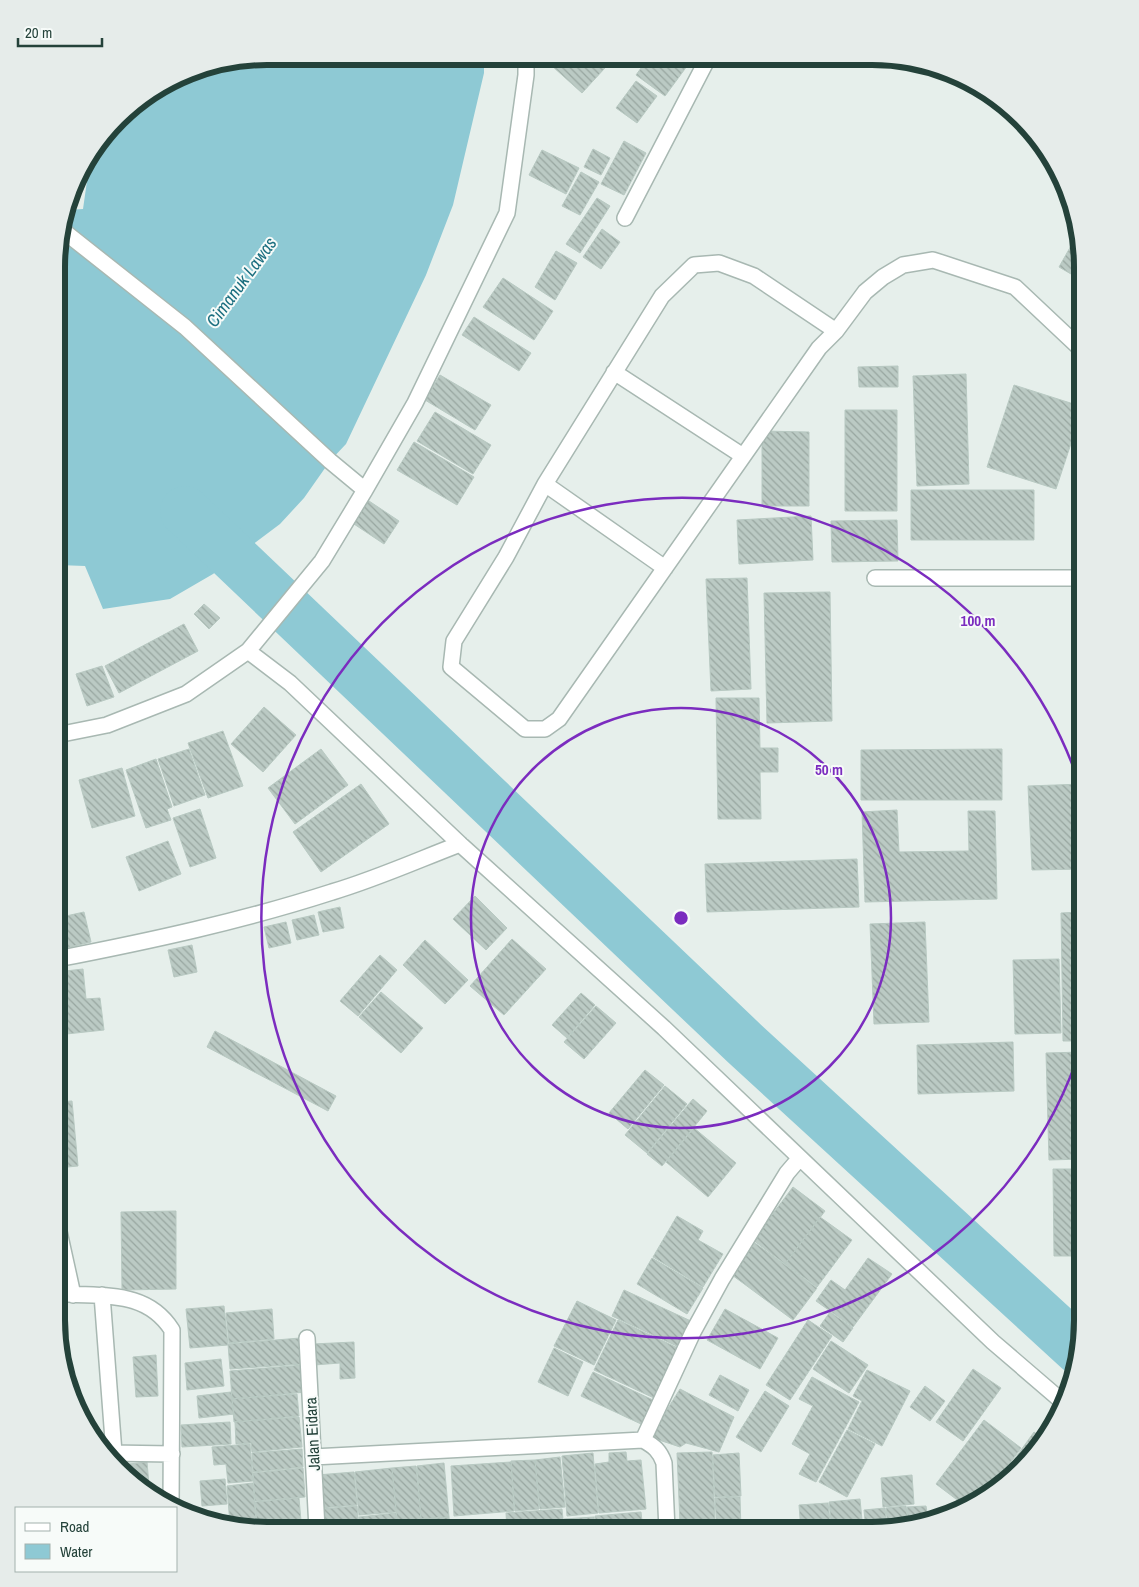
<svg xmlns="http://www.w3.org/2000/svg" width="1139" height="1587" viewBox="0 0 1139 1587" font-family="'Archivo Narrow',sans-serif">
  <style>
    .water { fill: #8ec9d4 }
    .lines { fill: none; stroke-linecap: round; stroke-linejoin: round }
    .river { stroke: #8ec9d4; stroke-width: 50 }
    .building { fill: url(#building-back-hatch); stroke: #b8c9c2 }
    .street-casing { stroke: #a8b8b2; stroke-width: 18 }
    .street { stroke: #fff; stroke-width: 15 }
    .ring { fill: none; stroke: #7b2cbf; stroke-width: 2.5 }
    .labels { text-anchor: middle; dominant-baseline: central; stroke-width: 4; stroke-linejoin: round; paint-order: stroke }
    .street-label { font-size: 16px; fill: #24423a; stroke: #f7fbf9 }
    .water-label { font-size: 18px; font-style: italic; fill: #1c6f80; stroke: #f7fbf9 }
    .rim { fill: none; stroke: #24423a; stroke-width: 6 }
    .centre { fill: #7b2cbf; stroke: #f7fbf9; stroke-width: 2.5 }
    .ring-label { font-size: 15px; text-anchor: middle; font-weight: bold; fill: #7b2cbf; stroke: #f7fbf9; stroke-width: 4; stroke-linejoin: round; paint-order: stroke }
  </style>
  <defs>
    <pattern id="building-back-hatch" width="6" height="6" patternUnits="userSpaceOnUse" patternTransform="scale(1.25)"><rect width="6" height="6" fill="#bbcac4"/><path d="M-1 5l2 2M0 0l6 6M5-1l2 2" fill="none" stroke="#98a6a0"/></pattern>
  </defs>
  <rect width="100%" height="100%" fill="#e6efeb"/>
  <!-- water -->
  <path class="water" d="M267,56L484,57V73L453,205L426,275L346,444L330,461L304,498L280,524L213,574L170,599L103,609L85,566L58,565V239L68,210L83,209L91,153L128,108L199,68Z"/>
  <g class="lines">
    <!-- river -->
    <path class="river" d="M185,511L745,1044L1079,1350"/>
  </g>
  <!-- building -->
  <path class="building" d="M542,57H615L582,93Z
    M649,57H684L690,62L665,96L636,75Z
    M636,81L657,96L637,123L616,108Z
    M624,141L646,153L624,195L601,184Z
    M593,149L610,158L601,175L584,167Z
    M542,150L579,168L566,194L529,175Z
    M581,172L599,182L580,215L562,206Z
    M597,198L610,206L580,253L566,244Z
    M602,229L620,242L601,269L583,257Z
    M1076,237L1083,267V281L1059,267Z
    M556,251L577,263L555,300L535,287Z
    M503,278L553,311L534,340L483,307Z
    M474,317L531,353L519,371L462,335Z
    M898,366V387H859L858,367Z
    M966,374L969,484L917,486L913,376Z
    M440,375L491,405L475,430L425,400Z
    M1014,385L1083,407L1056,489L987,467Z
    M845,410H897V511H845Z
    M435,412L491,445L473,474L417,441Z
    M762,431L809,432V506H762Z
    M414,442L474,477L457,505L397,470Z
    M911,490H1034V540H911Z
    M366,499L399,521L384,544L351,522Z
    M811,516L813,560L739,564L737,520Z
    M897,520L898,561L832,562L831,521Z
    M747,578L751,689L711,691L706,579Z
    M830,592L832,721L767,723L764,593Z
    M204,604L220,618L209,629L194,614Z
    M184,624L198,651L119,693L105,666Z
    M102,666L114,697L87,706L76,674Z
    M716,698H759L760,748H778V772H760L761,819H718Z
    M264,707L296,735L263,772L231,744Z
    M223,731L243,786L208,798L188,743Z
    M189,749L205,795L174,806L158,759Z
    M321,749L348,785L295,824L268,788Z
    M1002,749V800H861V750Z
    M156,759L172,807L167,809L171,820L146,828L126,770Z
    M122,768L135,816L92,828L79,780Z
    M361,784L389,824L321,872L293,832Z
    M1083,784L1082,869L1032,870L1028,786Z
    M200,809L216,858L190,867L173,818Z
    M897,810L899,852L969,851L968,811H995L997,899L865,902L862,812Z
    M168,841L181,874L139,891L126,857Z
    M857,859L859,907L707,912L705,864Z
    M475,896L507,928L486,950L453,919Z
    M340,907L344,928L323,932L318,912Z
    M84,912L91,942L57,950V918Z
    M1082,912V1041H1063L1061,913Z
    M314,915L319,935L297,940L292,920Z
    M286,922L291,943L269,948L264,927Z
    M925,922L929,1022L874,1024L870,924Z
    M512,939L546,969L504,1015L470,986Z
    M425,940L468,980L445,1004L403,965Z
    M192,945L197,972L174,977L168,950Z
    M380,955L397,970L358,1016L340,1001Z
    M1059,959L1061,1033L1015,1034L1013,960Z
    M83,969L86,999L100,998L104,1030L57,1035V972Z
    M381,992L423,1028L401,1053L359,1017Z
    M581,993L595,1005L567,1038L552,1025Z
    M596,1006L616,1023L584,1059L564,1042Z
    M215,1031L336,1096L328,1111L207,1047Z
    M1013,1042L1014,1091L918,1094L917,1045Z
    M1082,1052V1159L1049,1160L1046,1053Z
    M645,1070L664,1085L628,1129L609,1113Z
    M665,1086L687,1104L647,1153L625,1135Z
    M693,1099L707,1111L662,1166L647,1154Z
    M72,1101L78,1166L57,1168V1102Z
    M694,1128L736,1163L708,1197L666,1162Z
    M1053,1169H1082V1256H1054Z
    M793,1187L825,1211L785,1264L753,1240Z
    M176,1211V1289L122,1290L121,1212Z
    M677,1216L703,1231L698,1240L723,1254L703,1287L653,1257Z
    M820,1217L852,1240L817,1287L785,1264Z
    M755,1243L817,1288L793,1320L732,1275Z
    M652,1258L703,1288L687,1314L637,1284Z
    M868,1258L892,1274L853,1327L816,1301L831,1280L845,1290Z
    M624,1290L693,1322L681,1348L612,1316Z
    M577,1301L616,1320L594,1365L554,1346Z
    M224,1306L228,1345L190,1348L186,1309Z
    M272,1309L274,1339L229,1343L226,1313Z
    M725,1309L778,1338L760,1369L707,1340Z
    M830,1312L853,1328L843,1342L820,1326Z
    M618,1320L678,1348L654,1398L594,1370Z
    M808,1320L832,1336L790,1400L766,1385Z
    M300,1338L303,1364L230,1369L228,1344Z
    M831,1341L868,1365L849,1393L813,1369Z
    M354,1342L355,1378L340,1379V1363L314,1365L313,1344Z
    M554,1348L583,1362L568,1396L538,1382Z
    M156,1355L158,1396L136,1397L133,1357Z
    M221,1359L224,1386L187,1390L185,1363Z
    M303,1365L306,1392L232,1399L230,1371Z
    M973,1369L1001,1388L963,1441L936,1422Z
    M867,1370L910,1391L882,1446L848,1429L862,1401L853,1396Z
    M593,1372L653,1400L641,1424L581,1396Z
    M720,1375L749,1390L738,1411L709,1395Z
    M812,1377L859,1402L816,1482L799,1474L810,1454L792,1444L813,1406L799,1399Z
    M925,1386L945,1401L930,1421L910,1407Z
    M680,1389L734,1417L719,1452L686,1443L680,1447L650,1437Z
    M765,1391L789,1406L761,1452L736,1437Z
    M231,1392L234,1414L199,1418L197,1396Z
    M297,1394L299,1416L234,1422L232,1399Z
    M299,1417L302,1447L252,1452L251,1443L236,1444L235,1422Z
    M984,1420L1021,1448L986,1496L968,1508L936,1484Z
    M230,1422L231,1444L182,1447L181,1425Z
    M847,1430L875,1444L847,1497L819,1482Z
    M1034,1432L1045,1440L1009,1480L1003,1475Z
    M250,1444L253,1481L228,1483L226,1464L214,1465L212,1447Z
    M302,1449L303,1467L253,1472L252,1453Z
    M626,1452L627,1461L641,1460L646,1509L599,1513L595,1464L609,1462V1453Z
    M712,1452L715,1521L680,1523L677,1453Z
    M593,1453L598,1513L567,1516L562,1456Z
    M739,1453L741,1496L715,1497L713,1455Z
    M560,1457L565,1507L540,1509L535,1460Z
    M535,1460L539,1509L515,1511L511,1461Z
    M147,1462L149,1485L138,1486L120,1465Z
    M511,1462L514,1511L454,1516L451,1466Z
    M444,1463L449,1517L421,1519L417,1466Z
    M416,1466L422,1529H398L392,1468Z
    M303,1468L305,1497L255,1501L253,1473Z
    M392,1468L396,1512L359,1515L355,1472Z
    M354,1472L357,1505L320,1508L317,1475Z
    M912,1475L914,1504L883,1507L881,1478Z
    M225,1479L227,1504L202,1506L200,1481Z
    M253,1483L256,1522L230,1525L227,1486Z
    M740,1497L741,1530H717L715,1498Z
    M299,1498L301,1521L257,1524L255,1502Z
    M860,1499L863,1531H832L829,1502Z
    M828,1503L831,1531H801L799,1505Z
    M357,1506L359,1529H322L321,1509Z
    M906,1506L908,1523L888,1527L886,1508Z
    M926,1506L928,1518L908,1522L907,1507Z
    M885,1508L887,1527L866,1531L864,1510Z
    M562,1509L564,1530H507L506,1513Z
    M641,1512L643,1530H596L595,1516Z
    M396,1513L397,1529H360L359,1517Z
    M449,1517L450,1530L422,1529L421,1519Z
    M594,1517L595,1530H565L564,1519Z
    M228,1518L229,1526L205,1520Z
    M301,1522L302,1529H257V1525Z
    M256,1523V1529L230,1526Z
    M715,1523L716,1530H680V1524Z
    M502,1525L503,1530H453V1529Z"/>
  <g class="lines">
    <!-- street casing -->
    <g class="street-casing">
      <path id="street" d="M625,218L708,58
        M61,229L185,327L330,461L365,490L322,561L248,651
        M836,331L754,276L719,263L694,265L662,296L545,484L506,557L454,641L451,667L525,729H545L559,719L819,348L836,331L865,292L883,277L903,265L933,260L1015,287L1083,351
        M614,372L743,456
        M545,484L665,568
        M365,490L415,403L507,213L526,75V57
        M875,578H1083
        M57,735L107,725L186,694L248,651L290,683L460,844L664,1028L993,1342L1064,1403
        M57,959C150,941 242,921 332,892C376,879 418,860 460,844
        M56,1218L73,1295
        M56,1293C100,1298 145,1288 172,1330L171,1506
        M102,1295L114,1453
        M307,1338L317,1529
        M643,1440L693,1332L722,1279L787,1173L799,1159
        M110,1453L172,1454
        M313,1457L643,1440C654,1446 660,1451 664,1463L667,1530"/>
    </g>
    <!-- street -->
    <use href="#street" class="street"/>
  </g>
  <!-- distance rings -->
  <g class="ring">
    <circle cx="681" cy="918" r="210"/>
    <path d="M1082 1044A420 420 0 1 1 1082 792"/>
  </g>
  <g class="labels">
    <!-- street labels -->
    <g class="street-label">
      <text transform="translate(312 1434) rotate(-93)">Jalan Eidara</text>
    </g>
    <!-- water labels -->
    <g class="water-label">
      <text transform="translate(241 282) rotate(-54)">Cimanuk Lawas</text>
    </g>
  </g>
  <!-- crop -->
  <path d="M0 0H1139V1587H0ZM267 65H872A202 202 0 0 1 1074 267V1320A202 202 0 0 1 872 1522H267A202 202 0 0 1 65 1320V267A202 202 0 0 1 267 65Z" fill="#e6ecea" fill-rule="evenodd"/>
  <path class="rim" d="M267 65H872A202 202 0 0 1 1074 267V1320A202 202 0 0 1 872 1522H267A202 202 0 0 1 65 1320V267A202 202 0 0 1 267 65Z"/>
  <circle cx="681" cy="918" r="8" class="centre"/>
  <g class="ring-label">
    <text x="978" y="626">100 m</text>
    <text x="829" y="775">50 m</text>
  </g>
  <!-- legend -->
  <rect x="15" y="1507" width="162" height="65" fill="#f7fbf9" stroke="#a3b1ad"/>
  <rect x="25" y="1523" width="25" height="8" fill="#ffffff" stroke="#a3b1ad"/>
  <text x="60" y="1532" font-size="15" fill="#24423a">Road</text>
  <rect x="25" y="1544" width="25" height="15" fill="#8ec9d4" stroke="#a3b1ad"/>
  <text x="60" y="1557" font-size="15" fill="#24423a">Water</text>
  <!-- scale -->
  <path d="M18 38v8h84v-8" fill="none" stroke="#24423a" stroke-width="2.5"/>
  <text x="25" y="38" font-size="15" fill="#24423a" stroke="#f7fbf9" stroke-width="4" paint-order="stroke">20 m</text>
</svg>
